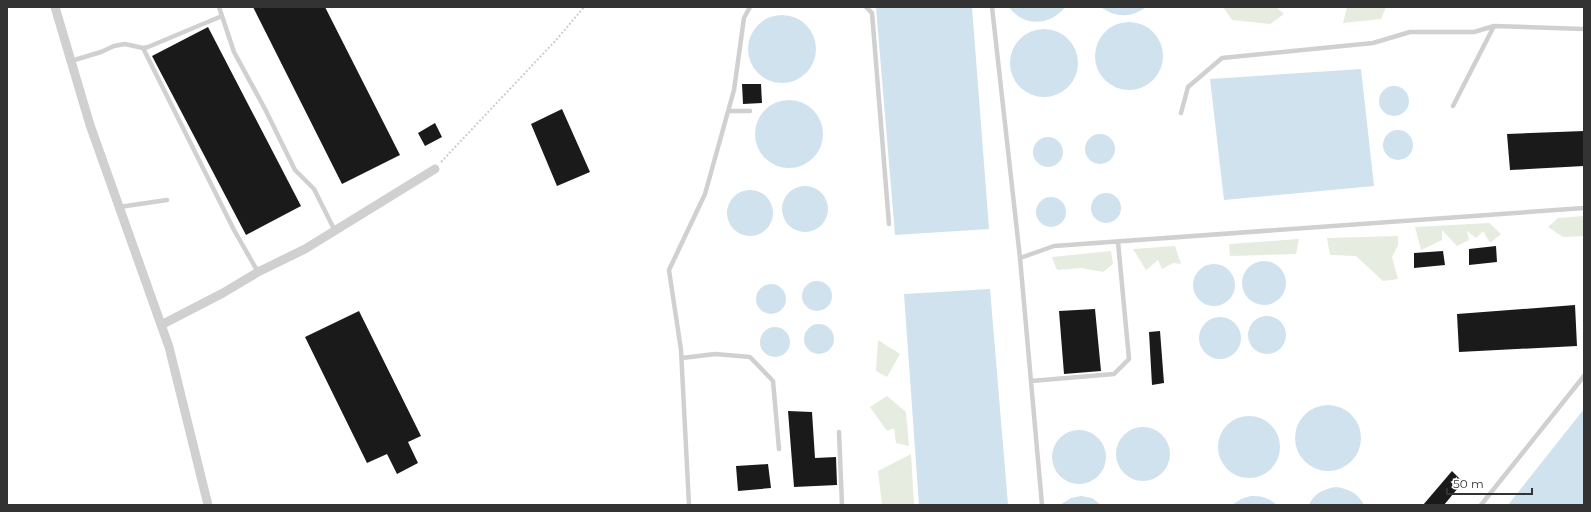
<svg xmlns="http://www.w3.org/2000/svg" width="1591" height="512" viewBox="0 0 1591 512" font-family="Montserrat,sans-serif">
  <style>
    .green { fill: #e6ecdf }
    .water { fill: #cfe2ee }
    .building { fill: #1a1a1a }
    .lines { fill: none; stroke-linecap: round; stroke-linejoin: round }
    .path { stroke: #cdcdcd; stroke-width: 2; stroke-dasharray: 2 2; stroke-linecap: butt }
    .service { stroke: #d0d0d0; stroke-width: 4.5 }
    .minor { stroke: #d0d0d0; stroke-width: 9 }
  </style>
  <rect width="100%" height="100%" fill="#fff"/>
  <!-- green -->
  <path class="green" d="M1223,7H1276L1284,14L1270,24L1232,20Z
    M1347,7H1386L1381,19L1343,23Z
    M1584,216V236L1563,237L1548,227L1558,218Z
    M1489,223L1501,234L1490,243L1483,231L1476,238L1467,231L1469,240L1457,246L1442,230V240L1421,250L1415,227Z
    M1398,236V245L1392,257L1398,279L1383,281L1356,256L1330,255L1327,238Z
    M1299,239L1296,254L1230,256L1229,244Z
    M1175,246L1181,264L1173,263L1162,269L1158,260L1146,270L1133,249Z
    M1111,251L1113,264L1103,272L1081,268L1057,270L1052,257Z
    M878,340L900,354L887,377L876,371Z
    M887,396L906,412L909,446L896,443L894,428L887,431L870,407Z
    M911,454L914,505H882L878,471Z"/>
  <!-- water -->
  <path class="water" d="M876,7H972L989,229L895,235Z
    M1009,7H1065C1051,26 1023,27 1009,7Z
    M1101,7H1146C1132,18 1115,18 1101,7Z
    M748 49a34 34 0 1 1 68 0a34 34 0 1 1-68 0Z
    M1095 56a34 34 0 1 1 68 0a34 34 0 1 1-68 0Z
    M1010 63a34 34 0 1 1 68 0a34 34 0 1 1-68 0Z
    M1361,69L1374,186L1224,200L1210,79Z
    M1379 101a15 15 0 1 1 30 0a15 15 0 1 1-30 0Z
    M755 134a34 34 0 1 1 68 0a34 34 0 1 1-68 0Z
    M1383 145a15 15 0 1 1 30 0a15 15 0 1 1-30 0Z
    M1085 149a15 15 0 1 1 30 0a15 15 0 1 1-30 0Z
    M1033 152a15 15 0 1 1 30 0a15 15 0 1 1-30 0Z
    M782 209a23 23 0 1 1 46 0a23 23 0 1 1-46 0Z
    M727 213a23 23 0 1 1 46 0a23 23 0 1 1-46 0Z
    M1091 208a15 15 0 1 1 30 0a15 15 0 1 1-30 0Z
    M1036 212a15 15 0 1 1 30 0a15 15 0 1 1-30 0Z
    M1242 283a22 22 0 1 1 44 0a22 22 0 1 1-44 0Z
    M1193 285a21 21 0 1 1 42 0a21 21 0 1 1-42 0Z
    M802 296a15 15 0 1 1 30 0a15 15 0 1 1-30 0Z
    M756 299a15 15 0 1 1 30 0a15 15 0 1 1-30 0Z
    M990,289L1008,505H919L904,294Z
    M1248 335a19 19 0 1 1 38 0a19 19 0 1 1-38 0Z
    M1199 338a21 21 0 1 1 42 0a21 21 0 1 1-42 0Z
    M804 339a15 15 0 1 1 30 0a15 15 0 1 1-30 0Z
    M760 342a15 15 0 1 1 30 0a15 15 0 1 1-30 0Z
    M1295 438a33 33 0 1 1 66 0a33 33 0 1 1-66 0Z
    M1584,409V505H1508Z
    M1218 447a31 31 0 1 1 62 0a31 31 0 1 1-62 0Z
    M1116 454a27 27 0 1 1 54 0a27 27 0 1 1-54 0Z
    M1052 457a27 27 0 1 1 54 0a27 27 0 1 1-54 0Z
    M1336,487C1349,489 1358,493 1364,505H1309C1314,493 1324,489 1336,487Z
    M1081,496L1092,498L1101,505H1060L1071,498Z
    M1251,496C1262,496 1269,498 1277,505H1232L1241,499Z"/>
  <!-- building -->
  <path class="building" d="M253,7H325L400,155L342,184Z
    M208,27L301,206L246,235L152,56Z
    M742,84H761L762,103L743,104Z
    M562,109L590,172L557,186L531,124Z
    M435,123L442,137L425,146L418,133Z
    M1584,131V166L1510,170L1507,134Z
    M1496,246L1497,262L1469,265V249Z
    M1443,251L1445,265L1414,268V253Z
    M1575,305L1577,346L1459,352L1457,314Z
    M1095,309L1101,371L1064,374L1059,311Z
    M359,311L421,436L408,442L418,463L397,474L387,454L367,463L305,337Z
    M1160,331L1164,383L1152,385L1149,332Z
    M788,411L812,412L815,458L836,457L837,485L794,487Z
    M768,464L771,488L738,491L736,466Z
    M1452,471L1463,482L1444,505H1423Z"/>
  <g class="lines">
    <!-- path -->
    <path class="path" d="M441,162L557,39L584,7"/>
    <!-- service -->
    <path class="service" d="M219,7L222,16
      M866,7L872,13L889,224
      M992,7L1020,258
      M143,48L148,47L222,16L234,52L265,109L295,170L314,189L335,231
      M71,61L101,52L114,46L125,44L143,48L234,230L258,272
      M1453,106L1494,26
      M728,111H750
      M1181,113L1188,87L1222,58L1373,43L1410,32H1474L1494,26L1584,29
      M119,207L167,200
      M682,358L715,354L750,357L773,381L779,449
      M1031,381L1114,374L1129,359L1118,242
      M839,432L842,505
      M689,505L681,350L669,270L705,194L734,90L744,18L750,7
      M1042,505L1020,258L1054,246L1584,208
      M1481,505L1584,376"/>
    <!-- minor -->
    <path class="minor" d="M55,7L90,125L169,347L208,505
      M161,325L223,293L258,272L305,249L435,169"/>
  </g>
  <!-- border -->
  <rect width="1591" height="512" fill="none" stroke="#333333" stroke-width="16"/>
  <!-- scale -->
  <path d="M1447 488v6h85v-6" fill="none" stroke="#333333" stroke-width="2"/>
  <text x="1453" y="488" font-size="12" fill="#333333" stroke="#ffffff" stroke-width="3" paint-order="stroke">50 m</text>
</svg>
